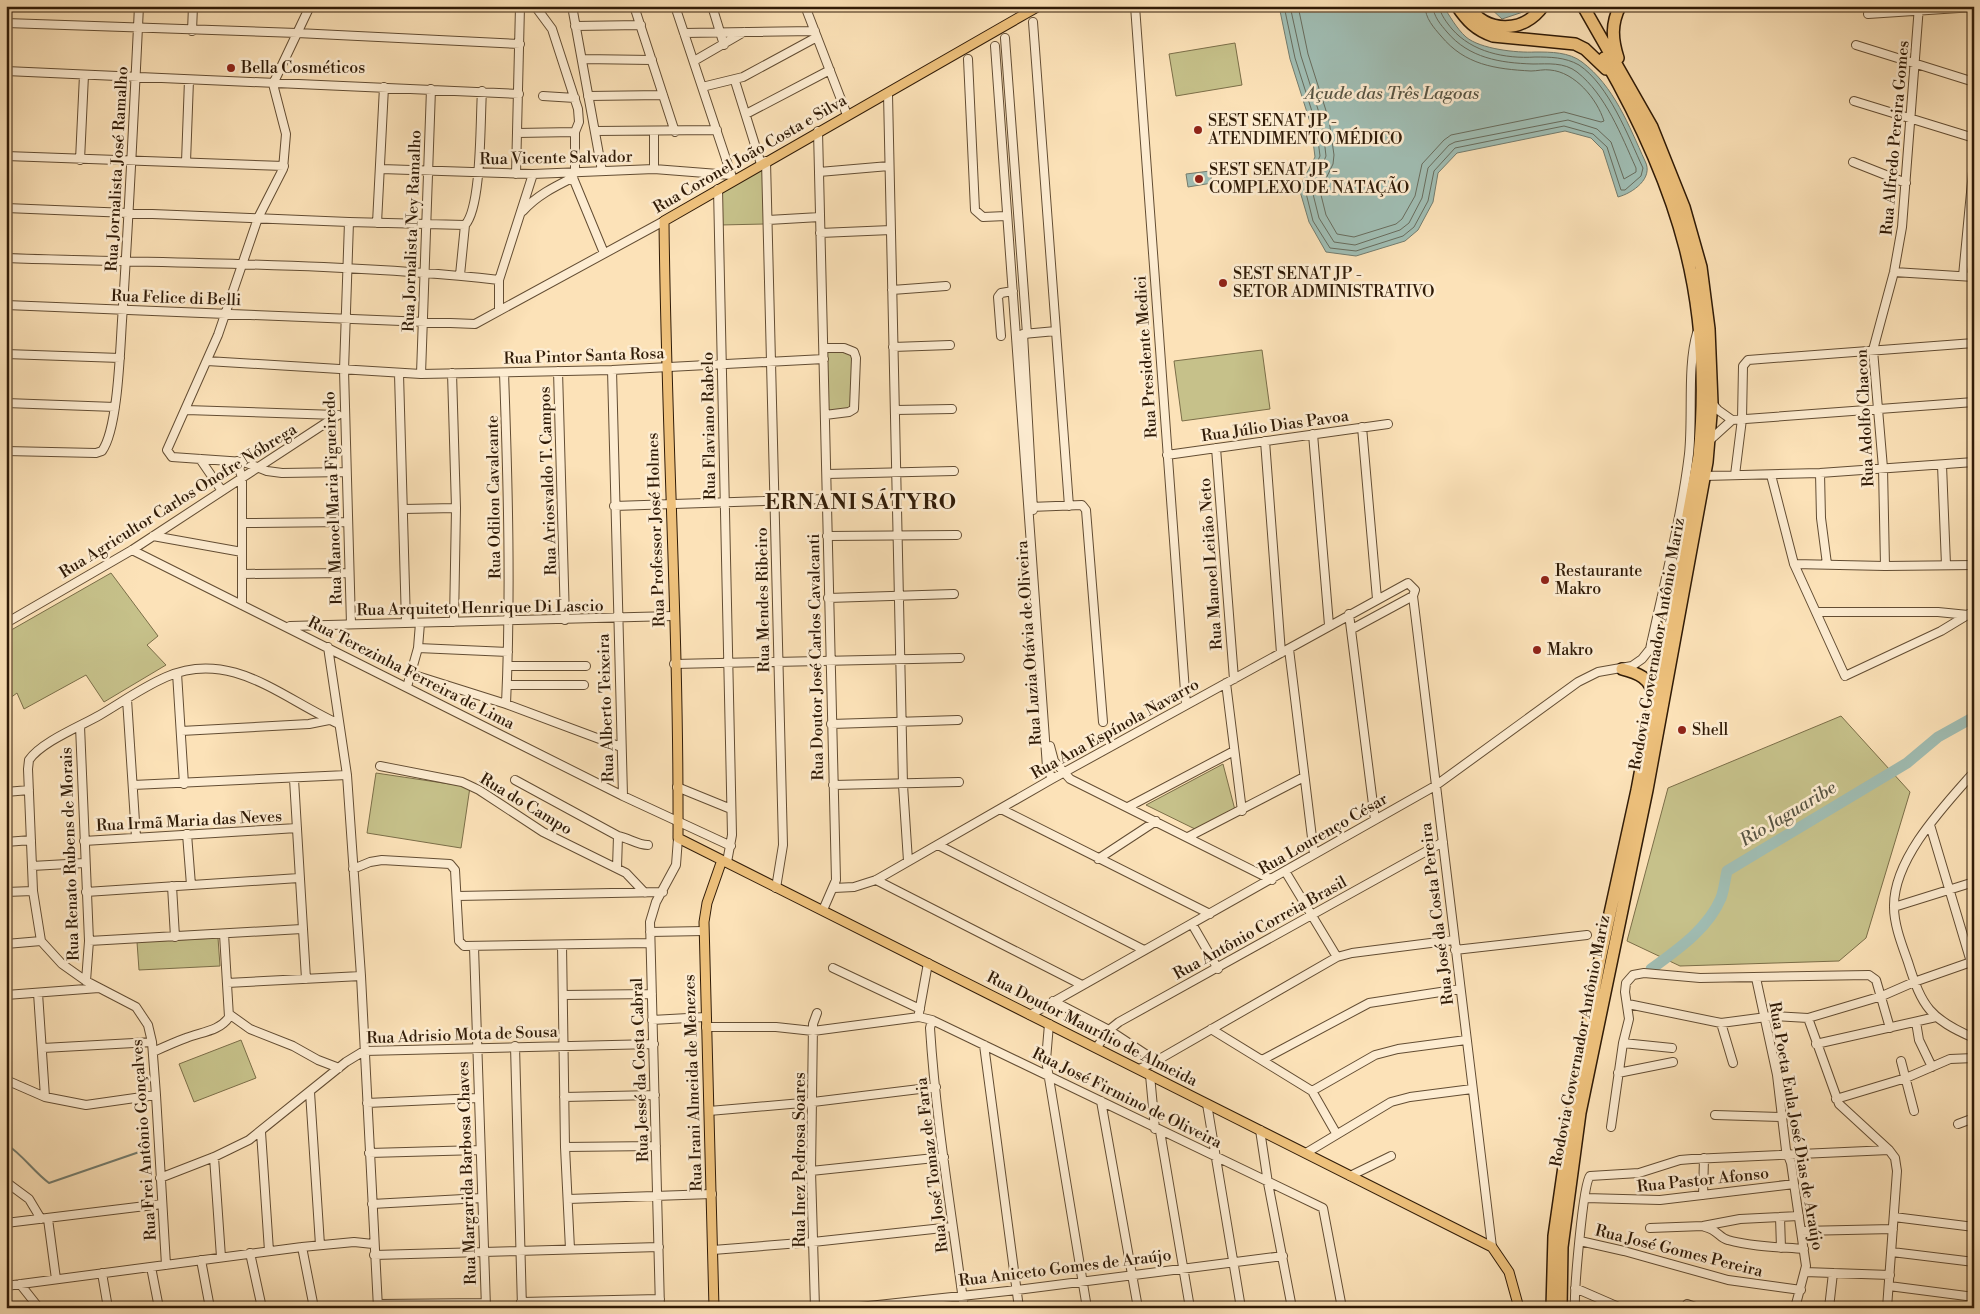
<svg xmlns="http://www.w3.org/2000/svg" width="1980" height="1314" viewBox="0 0 1980 1314" font-family="'Libre Bodoni',serif">
  <style>
    .green { fill: #c6c18a; stroke: #7b6e48 }
    .water { fill: #a0bdb3; stroke: #737c6e }
    .lines { fill: none; stroke-linecap: round; stroke-linejoin: round }
    .shore { stroke: #686c5d; stroke-width: 1 }
    .stream { stroke: #737c6e; stroke-width: 2 }
    .river { stroke: #a0bdb3; stroke-width: 11 }
    .minor-casing { stroke: #634d33; stroke-width: 10 }
    .major-casing { stroke: #301b07; stroke-width: 11 }
    .highway-casing { stroke: #301b07; stroke-width: 14 }
    .minor { stroke: #fdecd1; stroke-width: 8 }
    .major { stroke: #eec17c; stroke-width: 9 }
    .highway { stroke: #eec17c; stroke-width: 11 }
    .poi-dot { fill: #8f2418; stroke: #fdecd1; stroke-width: 2 }
    .labels { text-anchor: middle; dominant-baseline: central; stroke-width: 5; stroke-linejoin: round; paint-order: stroke }
    .poi-label { font-size: 16px; fill: #301b07; stroke: #fdecd1; text-anchor: start }
    .street-label { font-size: 16px; fill: #301b07; stroke: #fdecd1 }
    .water-label { font-size: 18px; font-style: italic; fill: #575443; stroke: #fdecd1 }
    .district-label { font-size: 21px; font-weight: bold; letter-spacing: 1px; fill: #301b07; stroke: #fdecd1 }
  </style>
  <rect width="100%" height="100%" fill="#fce2b8"/>
  <filter id="stains"><feTurbulence type="fractalNoise" baseFrequency=".004" numOctaves="4"/><feColorMatrix values="0 0 0 0 .2 0 0 0 0 .09 0 0 0 0 .02 0 0 0 .5 -.17"/></filter>
  <radialGradient id="worn" r=".72"><stop offset=".6" stop-color="#630" stop-opacity="0"/><stop offset="1" stop-color="#630" stop-opacity=".3"/></radialGradient>
  <!-- green -->
  <path class="green" d="M1235,43L1242,85L1176,96L1169,54Z
    M761,168L763,170L765,224L720,225V191Z
    M827,350L853,353L851,409L826,413Z
    M1262,350L1270,409L1182,421L1174,361Z
    M111,573L158,636L147,645L166,665L104,702L86,675L24,709L17,693L6,701V633Z
    M1841,716L1910,792L1866,938L1839,961L1680,966L1627,941L1668,788Z
    M1223,764L1235,810L1197,830L1146,805Z
    M376,773L470,787L461,848L367,833Z
    M218,938L220,966L139,970L137,942Z
    M241,1040L256,1078L194,1102L179,1064Z"/>
  <!-- water -->
  <path class="water" d="M1279,6H1443C1450,16 1456,28 1466,37C1480,49 1517,53 1535,52C1551,52 1569,52 1582,62C1614,86 1629,126 1645,161C1654,178 1633,193 1618,197L1603,150L1591,138L1565,131L1457,153L1438,173L1433,202L1418,230L1405,241L1356,256L1326,252L1309,222L1299,188L1315,157L1311,125L1290,59Z
    M1488,6H1528L1526,11L1502,19Z
    M1210,171L1212,183L1188,187L1186,174Z"/>
  <g class="lines">
    <!-- shore -->
    <path class="shore" d="M1284,6L1295,58L1316,124L1320,156L1305,189L1313,221L1330,248L1356,251L1403,236L1414,227L1428,201L1434,171L1455,148L1564,126L1593,134L1607,147L1621,190H1625L1641,176L1643,168C1628,136 1609,85 1579,65C1565,57 1550,57 1535,57C1505,59 1472,52 1452,29C1447,23 1440,14 1439,6
      M1290,6L1301,56L1322,122L1326,156L1312,190L1319,218L1334,242L1355,245L1400,230L1409,223L1422,198L1428,168L1449,145L1455,142L1568,120L1597,129L1611,142L1624,179L1636,172V168C1621,135 1606,95 1577,72C1564,62 1548,64 1533,64C1500,63 1469,58 1447,32C1441,25 1433,16 1433,6
      M1298,6L1308,54L1329,120L1334,155L1333,164L1320,191L1326,215L1337,234L1354,237L1396,224L1402,219L1415,196L1422,164L1444,140L1451,135L1564,112L1601,122L1604,121C1597,99 1575,72 1550,70C1544,69 1537,71 1531,71C1495,69 1465,65 1441,36C1434,28 1425,18 1425,6"/>
    <!-- stream -->
    <path class="stream" d="M6,1144C23,1155 33,1171 49,1183L145,1150"/>
    <!-- river -->
    <path class="river" d="M1651,969C1677,950 1708,929 1721,898C1724,890 1725,880 1727,871L1907,763L1938,737L1974,717"/>
    <!-- minor casing -->
    <g class="minor-casing">
      <path id="minor" d="M310,6L273,84L286,134L283,169L258,218L218,335L167,450L172,457L244,462L267,471L282,473L346,472
        M535,6L552,29L578,109L579,122L575,132V173
        M572,6L602,171
        M634,6L675,132
        M675,6L732,177
        M712,6L724,45
        M805,6L847,115
        M1135,6L1186,705
        M1868,14L1974,7
        M1033,22L1069,506
        M6,23L297,33L520,44
        M575,26L641,25
        M192,31L193,6
        M684,33L815,31
        M1005,38L1027,334
        M1856,45L1974,82
        M995,46L1047,767L1052,779
        M582,59L652,60
        M968,59L975,210L983,217L1006,216
        M694,61L744,32
        M6,71L519,94
        M735,81L761,164
        M702,87L743,77L817,37
        M888,94L903,785L908,861
        M543,96L575,98
        M588,96L663,95
        M1854,101L1974,138
        M746,114L830,70
        M595,131L717,130
        M818,131L836,880L823,910
        M517,133L575,132
        M6,156L284,166
        M80,160L84,75
        M766,161L783,845L776,888
        M186,162L189,80
        M1853,162L1906,183
        M381,169L533,174L654,169L731,175
        M654,169V131
        M819,172L889,166
        M571,173L604,253
        M516,174L520,6
        M718,189L732,835L727,862
        M6,208L349,222L465,225
        M523,211C536,196 554,187 572,178
        M768,220L820,217
        M349,222L344,370L351,624
        M377,223L384,87
        M820,233L891,230
        M6,258C170,264 336,262 499,280
        M1894,272L1974,277
        M460,275L465,225C482,207 480,119 482,91
        M1963,276L1974,161
        M892,290L946,286
        M6,305L475,324L664,221
        M499,310V280L533,174
        M1023,334L1033,510
        M1023,334L1056,331
        M1001,336L998,297L1001,293L1013,291
        M893,347L950,345
        M824,348H844L854,352L856,358L854,409L849,412L825,415
        M6,354L120,358
        M207,361L421,374L612,370L824,359
        M612,370L623,796
        M558,371L565,620
        M452,373L456,508L454,622
        M504,373C508,484 511,594 506,704
        M399,374L406,623
        M421,374L431,89
        M6,403L115,407
        M1712,403L1718,410L1732,420L1974,402
        M186,410L337,415
        M895,410L952,409
        M1362,427L1377,599
        M1313,434L1329,625
        M1710,440L1732,420
        M1265,441L1281,653
        M1216,448L1234,679
        M6,451L96,453L102,451C118,429 120,350 122,321C129,216 134,111 139,6
        M1167,455L1388,424
        M200,459L222,491
        M237,461L242,478V605
        M1942,465L1946,565
        M1820,473L1821,518L1827,564
        M827,474L954,471
        M1735,475L1742,419L1743,366L1748,360L1974,343
        M1771,475L1794,564L1845,676L1941,631L1974,611
        M1705,476L1820,473L1974,462
        M614,506L826,499
        M1030,507L1082,505L1086,510L1103,722
        M404,509L456,508
        M243,523L348,522
        M153,536L242,552
        M827,536L957,535
        M132,550L623,796L731,846
        M1794,564L1885,566L1974,565
        M1885,566L1883,468L1873,350L1894,272L1902,227L1919,6
        M242,574L349,573
        M828,598L954,594
        M1817,612H1938L1968,615
        M1349,614L1375,820
        M6,623L132,550L338,415
        M290,626L673,616
        M1352,629L1413,596
        M328,647L347,775L361,976L378,1308
        M418,648L508,652
        M1289,649L1314,854
        M674,664L960,658
        M508,666H586
        M177,673L184,784
        M411,674L506,704L621,747
        M1226,683L1242,811
        M507,685H584
        M407,687L418,648L420,623
        M127,699L136,837
        M831,724L958,720
        M80,726L89,941L86,981
        M181,731L309,724L329,720
        M1050,746L1054,761L1070,779L1272,880
        M380,766L462,782L479,790L543,832L626,873L645,893
        M1974,772C1944,806 1893,859 1894,907C1894,925 1902,945 1908,962C1922,1007 1930,1019 1974,1038
        M294,779L306,979
        M515,780L618,836L617,868
        M133,785L347,775
        M833,785L959,782
        M677,787L731,809
        M6,792L29,790
        M1128,807L1234,751
        M1001,809L1210,914
        M1930,825L1971,962
        M187,834L191,885
        M618,836C629,838 637,845 648,845
        M1188,837L1304,777
        M84,841L297,828
        M6,842L31,840
        M938,845L1144,950
        M1098,859L1156,821
        M32,866L85,863
        M353,869L370,862L382,860L450,864L455,870L459,941L464,946L649,943
        M1285,871L1337,957
        M876,880L1082,985
        M172,886L175,937
        M834,888L854,887L876,880L1052,779L1408,583L1415,590L1413,596L1492,1247
        M6,892L33,891
        M86,892L299,878
        M457,896L663,892
        M1894,907L1974,882
        M1192,924L1218,969
        M650,932L704,931
        M89,941L302,929
        M6,944L41,941
        M562,945L565,1147L570,1249
        M474,947L486,1308
        M1455,950L1587,935
        M833,968L920,1009
        M1756,978L1777,1075L1786,1150L1791,1163L1806,1266L1795,1308
        M227,983L361,976
        M38,993L45,1097
        M6,995L99,988
        M563,995L652,994
        M1053,1001L1109,1030L1156,1061
        M1628,1004L1721,1023L1774,1016L1808,1018L1882,996L1914,982L1974,961
        M919,1013L928,963
        M229,1014L250,1029L293,1046L318,1060L339,1068
        M1030,1015L1435,786L1578,682L1598,672L1632,666L1642,659L1650,649C1664,584 1681,520 1689,454C1693,417 1687,366 1697,333
        M1808,1018L1839,1104L1889,1150L1895,1158L1897,1171L1887,1308
        M652,1020L706,1017
        M932,1020L930,1028C936,1122 952,1215 964,1308
        M1916,1022L1919,1040L1932,1067
        M1721,1023L1733,1063
        M1049,1024L1046,1060L1087,1308
        M706,1027H776L813,1031L919,1017L932,1020L1323,1208L1342,1308
        M1211,1029L1312,1091L1336,1133
        M1623,1043L1672,1048
        M1816,1044L1936,1017
        M984,1045L1019,1308
        M515,1046L522,1308
        M1097,1047L1109,1030L1119,1022L1443,842
        M43,1048L152,1042
        M153,1052C164,1047 175,1042 186,1038C201,1032 220,1031 229,1017L224,934
        M1262,1060L1369,1003L1460,989
        M1901,1061L1914,1111
        M1139,1069L1156,1061L1337,957L1352,953L1454,940
        M1618,1073L1673,1062
        M1150,1075L1155,1129
        M6,1080L45,1097L86,1105L156,1095
        M1312,1091L1375,1055L1398,1049L1466,1040
        M310,1092L320,1245
        M564,1097L655,1095
        M1836,1099L1906,1078L1950,1059L1974,1058
        M1101,1101L1138,1308
        M367,1103L478,1098
        M1207,1104L1241,1308
        M709,1111L813,1102L936,1087
        M1715,1115L1782,1117
        M1958,1124L1974,1118
        M1611,1127L1623,1043L1629,1019L1625,992L1626,983L1633,975L1644,973L1700,978L1869,975L1876,980L1890,1028
        M1260,1130L1268,1183L1292,1308
        M1160,1131L1190,1308
        M261,1132L269,1251
        M565,1147L656,1146
        M369,1153L480,1150
        M1306,1153L1391,1102L1410,1097L1472,1089
        M214,1157L221,1257
        M811,1171L944,1157
        M1350,1176L1391,1156
        M160,1178L214,1157L249,1140L346,1062L364,1051L654,1044
        M6,1182L29,1199L41,1219
        M1703,1195L1704,1158
        M1585,1198L1660,1200L1794,1184
        M568,1199L712,1194
        M372,1204L482,1198
        M1780,1217L1781,1248
        M1894,1217L1974,1227
        M48,1219L56,1279
        M6,1223L162,1204
        M1705,1227C1718,1230 1719,1238 1728,1240C1753,1247 1779,1247 1804,1249
        M1650,1228L1703,1226L1740,1219L1799,1216
        M1801,1231L1893,1229
        M1580,1241L1624,1251L1728,1280L1801,1290
        M302,1247L314,1308
        M713,1250L813,1242L952,1227
        M1892,1252L1974,1262
        M250,1253L262,1308
        M374,1255L659,1247
        M201,1260L210,1308
        M166,1265L156,1095L152,1042L148,1025L136,1007L86,981L62,964L41,941L33,891L28,769L29,760C41,742 81,726 100,715C122,702 143,687 166,677C231,648 283,699 339,724
        M151,1267L159,1308
        M1805,1272L1890,1275
        M102,1273L108,1308
        M20,1284L39,1308
        M6,1286L302,1247L354,1242L373,1244
        M1889,1286L1974,1297
        M1575,1288L1621,1308
        M521,1302L660,1299
        M378,1304L486,1303
        M1687,1304L1698,1308
        M660,1308L650,922L656,902L676,865L678,838
        M815,1308L811,1171L813,1024L817,1013
        M850,1308L1017,1290L1283,1256
        M1575,1308C1574,1291 1583,1184 1590,1176L1639,1173L1680,1160L1692,1159L1889,1150
        M1829,1308L1833,1273"/>
    </g>
    <!-- major casing -->
    <g class="major-casing">
      <path id="major" d="M1039,6L664,221C666,427 679,632 678,838L1492,1247L1509,1272L1519,1308
        M714,1308L704,922L707,903L722,860"/>
    </g>
    <!-- highway casing -->
    <g class="highway-casing">
      <path id="highway" d="M1457,6C1467,21 1476,30 1493,36L1575,44L1585,49L1606,69
        M1468,6C1487,34 1524,33 1543,6
        M1618,58C1612,39 1611,24 1620,6
        M1622,669C1638,673 1651,678 1653,696
        M1552,1308L1554,1236L1573,1104L1600,959L1637,790L1699,456C1714,302 1679,189 1604,58
        M1561,1308L1562,1247L1580,1113L1647,790L1707,462L1712,403L1709,329L1701,267L1684,207L1652,127L1583,6"/>
    </g>
    <!-- minor -->
    <use href="#minor" class="minor"/>
    <!-- major -->
    <use href="#major" class="major"/>
    <!-- highway -->
    <use href="#highway" class="highway"/>
  </g>
  <!-- markers -->
  <g class="poi-dot">
    <circle cx="231" cy="68" r="5"/>
    <circle cx="1198" cy="130" r="5"/>
    <circle cx="1199" cy="179" r="5"/>
    <circle cx="1223" cy="283" r="5"/>
    <circle cx="1545" cy="580" r="5"/>
    <circle cx="1537" cy="650" r="5"/>
    <circle cx="1682" cy="730" r="5"/>
  </g>
  <g class="labels">
    <!-- poi labels -->
    <g class="poi-label">
      <text x="241" y="68">Bella Cosméticos</text>
      <text x="1208" y="121">SEST SENAT JP -<tspan x="1208" dy="18">ATENDIMENTO MÉDICO</tspan></text>
      <text x="1209" y="170">SEST SENAT JP -<tspan x="1209" dy="18">COMPLEXO DE NATAÇÃO</tspan></text>
      <text x="1233" y="274">SEST SENAT JP -<tspan x="1233" dy="18">SETOR ADMINISTRATIVO</tspan></text>
      <text x="1555" y="571">Restaurante<tspan x="1555" dy="18">Makro</tspan></text>
      <text x="1547" y="650">Makro</text>
      <text x="1692" y="730">Shell</text>
    </g>
    <!-- street labels -->
    <g class="street-label">
      <text transform="translate(1895 138) rotate(-85)">Rua Alfredo Pereira Gomes</text>
      <text transform="translate(750 154) rotate(-30)">Rua Coronel João Costa e Silva</text>
      <text transform="translate(556 158) rotate(-1)">Rua Vicente Salvador</text>
      <text transform="translate(117 169) rotate(-87)">Rua Jornalista José Ramalho</text>
      <text transform="translate(412 231) rotate(-88)">Rua Jornalista Ney Ramalho</text>
      <text transform="translate(176 298) rotate(2)">Rua Felice di Belli</text>
      <text transform="translate(584 356) rotate(-2)">Rua Pintor Santa Rosa</text>
      <text transform="translate(1146 357) rotate(-94)">Rua Presidente Medici</text>
      <text transform="translate(1865 418) rotate(-93)">Rua Adolfo Chacon</text>
      <text transform="translate(709 426) rotate(-91)">Rua Flaviano Rabelo</text>
      <text transform="translate(1275 426) rotate(-8)">Rua Júlio Dias Pavoa</text>
      <text transform="translate(548 481) rotate(-92)">Rua Ariosvaldo T. Campos</text>
      <text transform="translate(494 497) rotate(-91)">Rua Odilon Cavalcante</text>
      <text transform="translate(333 498) rotate(-92)">Rua Manoel Maria Figueiredo</text>
      <text transform="translate(178 501) rotate(-32)">Rua Agricultor Carlos Onofre Nóbrega</text>
      <text transform="translate(656 530) rotate(-92)">Rua Professor José Holmes</text>
      <text transform="translate(1211 564) rotate(-94)">Rua Manoel Leitão Neto</text>
      <text transform="translate(763 600) rotate(-91)">Rua Mendes Ribeiro</text>
      <text transform="translate(480 608) rotate(-1)">Rua Arquiteto Henrique Di Lascio</text>
      <text transform="translate(1029 643) rotate(-94)">Rua Luzia Otávia de Oliveira</text>
      <text transform="translate(1657 644) rotate(-80)">Rodovia Governador Antônio Mariz</text>
      <text transform="translate(816 657) rotate(-91)">Rua Doutor José Carlos Cavalcanti</text>
      <text transform="translate(411 673) rotate(27)">Rua Terezinha Ferreira de Lima</text>
      <text transform="translate(606 708) rotate(-92)">Rua Alberto Teixeira</text>
      <text transform="translate(1115 729) rotate(-29)">Rua Ana Espínola Navarro</text>
      <text transform="translate(526 804) rotate(31)">Rua do Campo</text>
      <text transform="translate(189 821) rotate(-3)">Rua Irmã Maria das Neves</text>
      <text transform="translate(1323 834) rotate(-30)">Rua Lourenço César</text>
      <text transform="translate(70 854) rotate(-92)">Rua Renato Rubens de Morais</text>
      <text transform="translate(1437 914) rotate(-97)">Rua José da Costa Pereira</text>
      <text transform="translate(1260 928) rotate(-29)">Rua Antônio Correia Brasil</text>
      <text transform="translate(1092 1029) rotate(27)">Rua Doutor Maurílio de Almeida</text>
      <text transform="translate(462 1035) rotate(-2)">Rua Adrisio Mota de Sousa</text>
      <text transform="translate(1580 1041) rotate(-79)">Rodovia Governador Antônio Mariz</text>
      <text transform="translate(640 1070) rotate(-92)">Rua Jessé da Costa Cabral</text>
      <text transform="translate(693 1083) rotate(-92)">Rua Irani Almeida de Menezes</text>
      <text transform="translate(1127 1098) rotate(26)">Rua José Firmino de Oliveira</text>
      <text transform="translate(1796 1126) rotate(80)">Rua Poeta Eula José Dias de Araújo</text>
      <text transform="translate(144 1140) rotate(-94)">Rua Frei Antônio Gonçalves</text>
      <text transform="translate(800 1160) rotate(-90)">Rua Inez Pedrosa Soares</text>
      <text transform="translate(932 1165) rotate(-97)">Rua José Tomaz de Faria</text>
      <text transform="translate(467 1173) rotate(-92)">Rua Margarida Barbosa Chaves</text>
      <text transform="translate(1703 1180) rotate(-6)">Rua Pastor Afonso</text>
      <text transform="translate(1679 1251) rotate(14)">Rua José Gomes Pereira</text>
      <text transform="translate(1065 1268) rotate(-7)">Rua Aniceto Gomes de Araújo</text>
    </g>
    <!-- water labels -->
    <g class="water-label">
      <text x="1392" y="93">Açude das Três Lagoas</text>
      <text transform="translate(1788 814) rotate(-31)">Rio Jaguaribe</text>
    </g>
    <!-- district labels -->
    <g class="district-label">
      <text x="861" y="503">ERNANI SÁTYRO</text>
    </g>
  </g>
  <!-- margin -->
  <rect width="1980" height="1314" fill="none" stroke="#fce2b8" stroke-width="25"/>
  <rect x="8" y="8" width="1965" height="1299" fill="none" stroke="#301b07" stroke-width="2.5"/>
  <rect x="12" y="12" width="1955" height="1289" fill="none" stroke="#301b07"/>
  <rect width="100%" height="100%" filter="url(#stains)"/>
  <rect width="100%" height="100%" fill="url(#worn)"/>
</svg>
